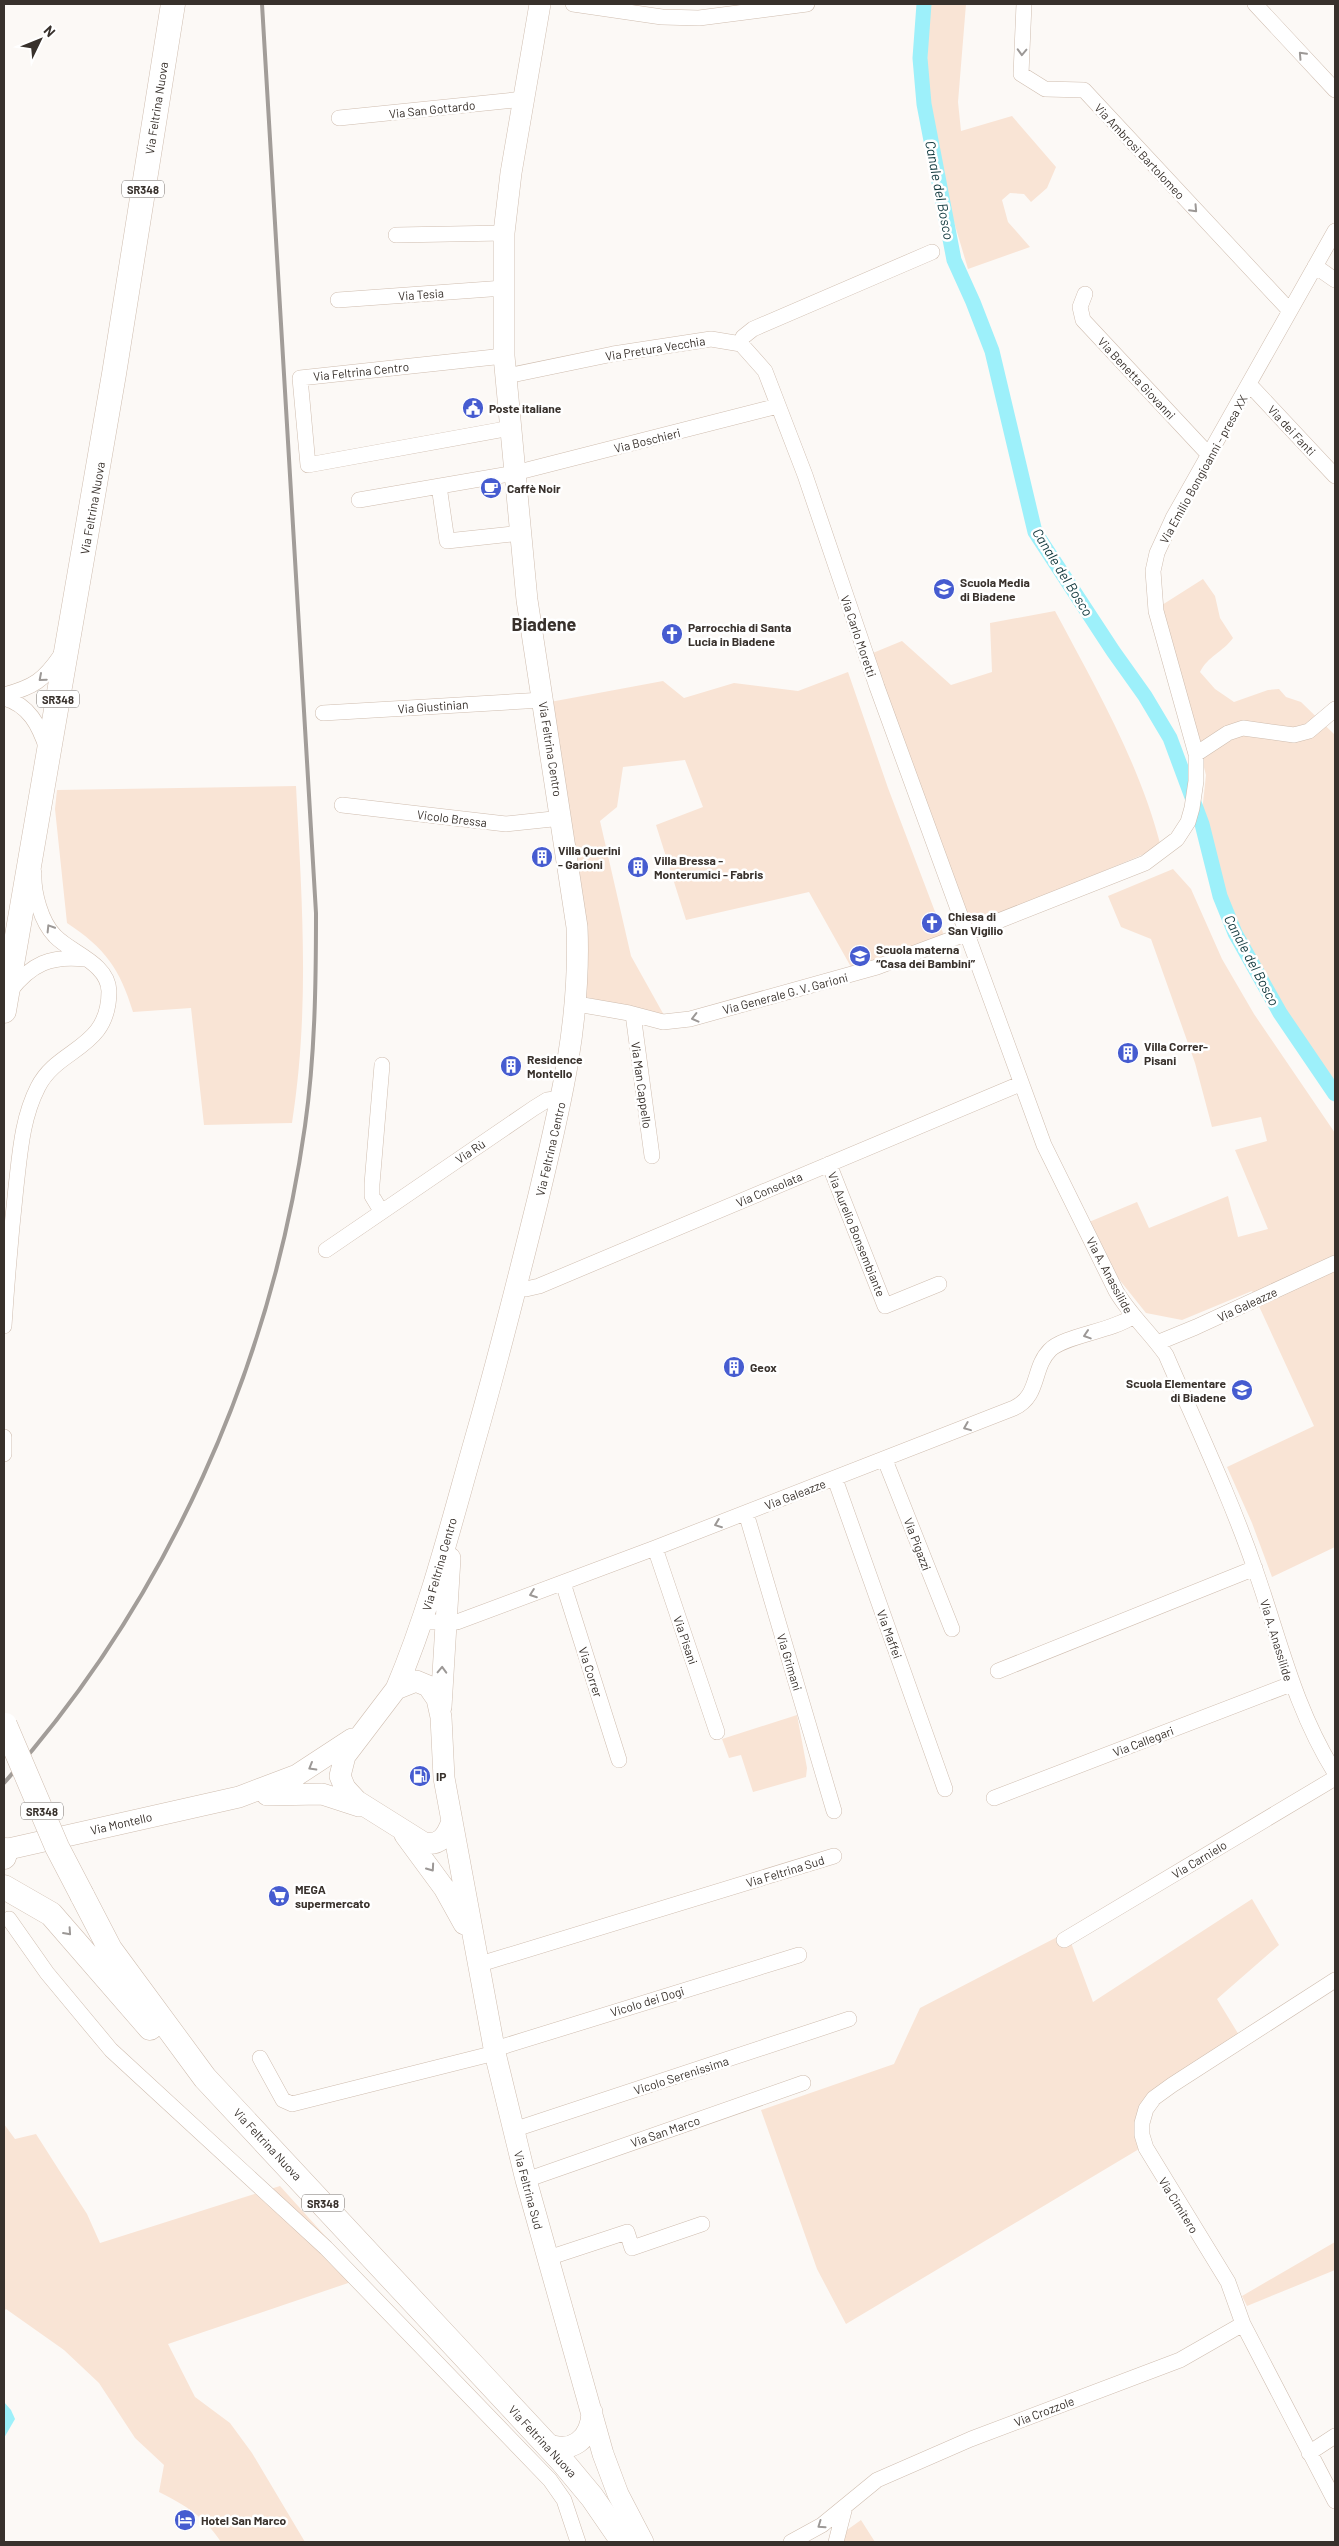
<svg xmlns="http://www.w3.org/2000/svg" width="1339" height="2546" viewBox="0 0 1339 2546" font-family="Barlow,sans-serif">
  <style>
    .green { fill: #f9e4d5 }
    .water { fill: #9df0fa }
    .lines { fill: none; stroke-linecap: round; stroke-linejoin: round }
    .canal { stroke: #9df0fa; stroke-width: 15 }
    .street-casing { stroke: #cfbdaf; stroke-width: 16 }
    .secondary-casing { stroke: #cfbdaf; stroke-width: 22 }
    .primary-casing { stroke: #cfbdaf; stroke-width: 25 }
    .street { stroke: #fff; stroke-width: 15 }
    .secondary { stroke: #fff; stroke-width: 21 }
    .primary { stroke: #fff; stroke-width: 24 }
    .rail { stroke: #a29d99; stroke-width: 4 }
    .primary-bridge-casing { stroke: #cfbdaf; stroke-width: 25; stroke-linecap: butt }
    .primary-bridge { stroke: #fff; stroke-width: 24 }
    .oneway { stroke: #9c9896 }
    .labels { text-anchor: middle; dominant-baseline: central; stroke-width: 5; stroke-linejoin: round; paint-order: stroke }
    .shield { fill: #fff; stroke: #746f6b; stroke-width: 1 }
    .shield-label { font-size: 11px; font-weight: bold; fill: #38312c }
    .street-label { font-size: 12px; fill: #38312c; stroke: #fff }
    .poi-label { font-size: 12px; font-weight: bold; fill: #38312c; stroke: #fff; text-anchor: start }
    .water-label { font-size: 14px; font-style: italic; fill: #0f373c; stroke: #fff }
    .district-label { font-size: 18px; font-weight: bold; fill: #38312c; stroke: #fff }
  </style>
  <rect width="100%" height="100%" fill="#fcf9f6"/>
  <!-- green -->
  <path class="green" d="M929,4H966L958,102L961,131L1012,116L1056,167L1047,188L1031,202L1024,194L1010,193L1002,200L1008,222L1030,247L968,269L940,175L926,96Z
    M1203,579L1215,596L1220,618L1233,638C1223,652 1208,656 1200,672L1215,689L1234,702L1268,690L1279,689L1286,697L1301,702L1335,735V1096L1271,1003L1241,950L1217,893L1218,871L1202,812L1206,775L1162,605Z
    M1055,611C1095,686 1140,764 1161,847L968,928L868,655L902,641L951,685L992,672L990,623Z
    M848,672L888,788L945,938L851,967L809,892L686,920L656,825L703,807L685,760L623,767L617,807L600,821L631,956L665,1017L582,996L550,702L663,681L684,698L734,683L798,691Z
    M296,786C302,902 310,1007 292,1123L204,1125L191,1008L133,1012C120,969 105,948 67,923L55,809L57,790Z
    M1173,869L1191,889L1222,959L1254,1014L1335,1133V1547L1272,1577L1252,1523L1227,1467L1314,1426L1252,1291L1182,1320L1146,1313L1118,1278L1089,1222L1137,1202L1149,1228L1228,1196L1238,1237L1268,1229L1235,1150L1267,1141L1261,1117L1212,1127L1195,1063L1151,939L1121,927L1108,896Z
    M797,1715L807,1768L806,1777L753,1792L741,1755L729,1758L722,1739Z
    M1252,1899L1279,1945L1217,1999L1242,2040L1153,2103L1139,2149L846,2324L817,2269L761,2110L894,2064L920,2008L1067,1932L1093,2002Z
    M4,2124L15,2139L36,2134L87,2214L100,2243L280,2186L363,2278L168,2344L195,2397L230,2423L252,2453L305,2542H221C204,2516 186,2506 159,2492L164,2465L135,2438L99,2383L64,2350L6,2309L4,2311Z
    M1335,2242V2270L1247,2306L1242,2296Z
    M861,2520L875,2542H843L847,2530Z"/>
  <!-- water -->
  <path class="water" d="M4,2402L11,2410L15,2419L4,2438Z"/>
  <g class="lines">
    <!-- canal -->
    <path class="canal" d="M924,4L920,58L924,104L954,260L973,302L992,351L1035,532L1113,651L1145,696L1170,738L1202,824L1220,896L1235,933L1280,1013L1335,1094"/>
    <!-- street casing -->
    <g class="street-casing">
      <path id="street" d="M573,4L662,17L699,18L807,4
        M1024,4L1021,74L1045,89L1084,90L1290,311
        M1255,4L1335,90
        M339,118L524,99
        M396,235L504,233
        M1315,266L1335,280
        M1085,294L1080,307L1083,320L1209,455
        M338,300L504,288
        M741,344L765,371L805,475L877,687L1044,1145L1116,1291C1130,1315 1150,1332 1166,1355C1196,1425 1230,1496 1255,1569C1280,1640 1294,1707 1335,1773
        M741,344L743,337L753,329L932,252
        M504,356L300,378L308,465L511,428
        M507,376L613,354L711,339L741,344
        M1249,384L1335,476
        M439,486L447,541L521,533
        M359,500L515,473L778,406
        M4,695C34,687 44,680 61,655
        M4,698C29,705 39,725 47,749
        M323,713L543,700
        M1196,754L1228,733L1243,728L1294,735L1309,731L1335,709
        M342,805L506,824L562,818
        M10,991C31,964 51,955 85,959
        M577,1004L629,1013L663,1022L690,1019L877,967L968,933L1145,863L1177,839L1188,822L1192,808L1196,781V754L1156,611L1153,571L1157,553L1173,518L1335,231
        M633,1014L652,1156
        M829,1164L885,1306L939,1284
        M381,1211L372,1196V1184L382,1065
        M326,1250L534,1108L547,1100L562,1098
        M517,1287L526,1289L539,1286L1020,1084
        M4,1326C7,1280 11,1233 16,1187C20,1153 22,1118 38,1087C58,1047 109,1050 109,991C108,963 71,953 55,936C41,922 33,892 34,873
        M1157,1343L1196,1327L1335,1263
        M4,1437V1454
        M885,1460L952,1629
        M835,1479L945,1789
        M746,1513L834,1811
        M655,1548L717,1732
        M563,1583L619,1760
        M422,1622H457L655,1548L1014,1408C1040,1396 1032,1368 1050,1350C1063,1336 1112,1331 1132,1317
        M998,1671L1255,1568
        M994,1798L1291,1684
        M9,1919L47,1973L111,2050L326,2248L550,2480L564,2500L578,2542
        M1064,1940L1335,1778
        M477,1965L834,1856
        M1335,1980L1172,2085L1154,2098L1146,2109L1142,2123V2135L1146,2148L1228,2282L1243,2324L1335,2501
        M495,2049L799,1955
        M260,2058L283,2100L292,2104L495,2053
        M513,2130L849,2019
        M526,2180L803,2083
        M548,2258L627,2232L632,2248L702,2224
        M1309,2453L1335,2436
        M791,2542L822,2525L877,2480L971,2439L1180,2360L1243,2324
        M836,2542L845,2507"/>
    </g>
    <!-- secondary casing -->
    <g class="secondary-casing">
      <path id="secondary" d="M396,1689C430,1609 451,1524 475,1440C498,1360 518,1280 538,1199C560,1107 581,1022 577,927L527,600L504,356V233L511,173L540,4
        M441,1707L450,1558
        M267,1795L322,1794L359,1806
        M452,1821C447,1836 440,1846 424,1843L357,1801L345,1788L340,1776L345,1756L396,1689L416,1681L428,1686L437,1699L441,1717L444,1778L495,2053L526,2180L603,2454L618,2494L643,2542
        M405,1835L444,1888L464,1924
        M4,1850L239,1797L297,1775L352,1739
        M545,2443C571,2455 591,2440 592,2412"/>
    </g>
    <!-- primary casing -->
    <g class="primary-casing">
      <path id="primary" d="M4,1011L114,374L173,4
        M4,1857L6,1850
        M4,1887L51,1914L150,2028
        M82,1895L110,1949L205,2078L562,2461L592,2497L623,2542"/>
    </g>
    <!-- street -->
    <use href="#street" class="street"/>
    <!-- secondary -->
    <use href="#secondary" class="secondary"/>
    <!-- primary -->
    <use href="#primary" class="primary"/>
    <!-- rail -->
    <path class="rail" d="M4,1783C167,1601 271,1367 305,1126C315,1056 316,984 316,913L262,4"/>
    <!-- primary-bridge casing -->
    <g class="primary-bridge-casing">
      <path id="primary-bridge" d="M5,1725L57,1847L82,1895"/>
    </g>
    <!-- primary-bridge -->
    <use href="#primary-bridge" class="primary-bridge"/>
  </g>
  <!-- one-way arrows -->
  <defs><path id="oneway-chevron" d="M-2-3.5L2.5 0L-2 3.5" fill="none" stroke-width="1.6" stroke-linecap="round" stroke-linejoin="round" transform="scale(1.25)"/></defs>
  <g class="oneway">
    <use href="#oneway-chevron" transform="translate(1022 52) rotate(92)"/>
    <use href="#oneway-chevron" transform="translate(1302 55) rotate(-133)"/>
    <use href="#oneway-chevron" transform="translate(1194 209) rotate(47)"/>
    <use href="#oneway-chevron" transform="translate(42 678) rotate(139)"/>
    <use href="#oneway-chevron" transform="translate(50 928) rotate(-122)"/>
    <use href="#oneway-chevron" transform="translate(695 1018) rotate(166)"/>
    <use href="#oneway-chevron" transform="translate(1087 1335) rotate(162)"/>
    <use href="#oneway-chevron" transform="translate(967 1427) rotate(158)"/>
    <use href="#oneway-chevron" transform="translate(718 1524) rotate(159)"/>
    <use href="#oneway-chevron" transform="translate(533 1594) rotate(160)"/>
    <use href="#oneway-chevron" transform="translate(442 1670) rotate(-88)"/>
    <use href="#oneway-chevron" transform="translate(312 1767) rotate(150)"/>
    <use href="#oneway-chevron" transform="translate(431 1868) rotate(55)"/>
    <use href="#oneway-chevron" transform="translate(68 1932) rotate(48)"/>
    <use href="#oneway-chevron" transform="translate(821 2525) rotate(145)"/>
  </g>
  <!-- icons -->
  <defs>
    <g id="civic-disc" transform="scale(1.125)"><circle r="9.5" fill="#465cd0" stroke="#fff"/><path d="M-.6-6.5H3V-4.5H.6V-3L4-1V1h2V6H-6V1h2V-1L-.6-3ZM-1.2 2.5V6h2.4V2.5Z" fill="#fff"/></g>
    <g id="cafe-disc" transform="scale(1.125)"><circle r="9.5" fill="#465cd0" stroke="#fff"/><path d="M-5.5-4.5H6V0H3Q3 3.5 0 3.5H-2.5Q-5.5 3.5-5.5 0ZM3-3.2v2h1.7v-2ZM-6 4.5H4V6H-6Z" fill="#fff"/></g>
    <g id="school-disc" transform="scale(1.125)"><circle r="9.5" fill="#465cd0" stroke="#fff"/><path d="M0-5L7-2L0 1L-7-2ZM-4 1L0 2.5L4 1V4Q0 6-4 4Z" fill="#fff"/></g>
    <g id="church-disc" transform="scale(1.125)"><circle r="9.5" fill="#465cd0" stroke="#fff"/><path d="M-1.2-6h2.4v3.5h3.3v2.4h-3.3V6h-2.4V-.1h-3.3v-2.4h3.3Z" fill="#fff"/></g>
    <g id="building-disc" transform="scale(1.125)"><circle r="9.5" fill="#465cd0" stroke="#fff"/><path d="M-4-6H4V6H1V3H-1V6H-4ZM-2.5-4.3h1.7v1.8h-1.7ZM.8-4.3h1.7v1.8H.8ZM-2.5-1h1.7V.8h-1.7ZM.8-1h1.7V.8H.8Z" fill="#fff"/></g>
    <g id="fuel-disc" transform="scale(1.125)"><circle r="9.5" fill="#465cd0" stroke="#fff"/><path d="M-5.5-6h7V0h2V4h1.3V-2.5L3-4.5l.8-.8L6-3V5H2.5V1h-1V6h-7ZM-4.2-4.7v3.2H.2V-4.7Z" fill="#fff"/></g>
    <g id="supermarket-disc" transform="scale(1.125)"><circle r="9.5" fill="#465cd0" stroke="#fff"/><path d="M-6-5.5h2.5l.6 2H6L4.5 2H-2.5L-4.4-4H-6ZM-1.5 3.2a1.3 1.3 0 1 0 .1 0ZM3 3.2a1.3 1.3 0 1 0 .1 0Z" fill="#fff"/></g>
    <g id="hotel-disc" transform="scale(1.125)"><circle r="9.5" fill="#465cd0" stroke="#fff"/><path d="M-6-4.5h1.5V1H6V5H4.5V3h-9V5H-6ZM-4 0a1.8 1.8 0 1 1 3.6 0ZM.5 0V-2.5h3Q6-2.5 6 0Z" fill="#fff"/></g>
  </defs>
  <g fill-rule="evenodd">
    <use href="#civic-disc" x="473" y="408"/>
    <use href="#cafe-disc" x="491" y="488"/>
    <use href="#school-disc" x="944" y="589"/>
    <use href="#church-disc" x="672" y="634"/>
    <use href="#building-disc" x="542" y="857"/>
    <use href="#building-disc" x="638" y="867"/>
    <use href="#church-disc" x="932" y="923"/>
    <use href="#school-disc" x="860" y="956"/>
    <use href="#building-disc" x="1128" y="1053"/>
    <use href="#building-disc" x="511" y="1066"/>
    <use href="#building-disc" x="734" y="1367"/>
    <use href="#school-disc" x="1242" y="1390"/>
    <use href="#fuel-disc" x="420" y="1776"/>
    <use href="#supermarket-disc" x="279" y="1896"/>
    <use href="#hotel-disc" x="185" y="2520"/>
  </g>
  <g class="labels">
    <!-- shield labels -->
    <g class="shield">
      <rect x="122" y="180.5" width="42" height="17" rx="4"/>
      <rect x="37" y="690.5" width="42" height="17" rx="4"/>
      <rect x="21" y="1802.5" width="42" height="17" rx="4"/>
      <rect x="302" y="2194.5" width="42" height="17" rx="4"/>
    </g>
    <g class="shield-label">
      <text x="143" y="189">SR348</text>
      <text x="58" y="699">SR348</text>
      <text x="42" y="1811">SR348</text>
      <text x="323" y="2203">SR348</text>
    </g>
    <!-- street labels -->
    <g class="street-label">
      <text transform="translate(156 108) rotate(-81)">Via Feltrina Nuova</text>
      <text transform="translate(432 109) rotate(-6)">Via San Gottardo</text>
      <text transform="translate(1140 151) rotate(47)">Via Ambrosi Bartolomeo</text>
      <text transform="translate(421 294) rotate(-4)">Via Tesia</text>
      <text transform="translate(655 348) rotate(-9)">Via Pretura Vecchia</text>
      <text transform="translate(361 371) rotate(-6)">Via Feltrina Centro</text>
      <text transform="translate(1137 378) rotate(47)">Via Benetta Giovanni</text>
      <text transform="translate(1292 430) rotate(47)">Via dei Fanti</text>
      <text transform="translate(647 440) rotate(-14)">Via Boschieri</text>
      <text transform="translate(1203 469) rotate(-61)">Via Emilio Bongioanni - presa XX</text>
      <text transform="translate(92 508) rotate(-80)">Via Feltrina Nuova</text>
      <text transform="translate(859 636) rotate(71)">Via Carlo Moretti</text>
      <text transform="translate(433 706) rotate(-4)">Via Giustinian</text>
      <text transform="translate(551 749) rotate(81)">Via Feltrina Centro</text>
      <text transform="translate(452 818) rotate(7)">Vicolo Bressa</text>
      <text transform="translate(785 993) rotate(-15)">Via Generale G. V. Garioni</text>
      <text transform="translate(642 1085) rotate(82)">Via Man Cappello</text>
      <text transform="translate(550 1149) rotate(-77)">Via Feltrina Centro</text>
      <text transform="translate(470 1151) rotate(-34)">Via Rù</text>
      <text transform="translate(769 1189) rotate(-23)">Via Consolata</text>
      <text transform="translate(857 1234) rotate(68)">Via Aurelio Bonsembiante</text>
      <text transform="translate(1110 1275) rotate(62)">Via A. Anassilide</text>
      <text transform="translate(1247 1304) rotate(-25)">Via Galeazze</text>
      <text transform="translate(795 1494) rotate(-21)">Via Galeazze</text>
      <text transform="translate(918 1544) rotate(69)">Via Pigazzi</text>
      <text transform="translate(439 1564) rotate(-74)">Via Feltrina Centro</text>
      <text transform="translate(890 1634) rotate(70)">Via Maffei</text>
      <text transform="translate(686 1640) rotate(71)">Via Pisani</text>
      <text transform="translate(1277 1640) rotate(73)">Via A. Anassilide</text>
      <text transform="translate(790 1662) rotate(73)">Via Grimani</text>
      <text transform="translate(591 1672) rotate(72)">Via Correr</text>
      <text transform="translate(1143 1741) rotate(-21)">Via Callegari</text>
      <text transform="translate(121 1823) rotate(-13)">Via Montello</text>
      <text transform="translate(1199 1859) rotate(-31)">Via Carnielo</text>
      <text transform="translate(785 1871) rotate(-17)">Via Feltrina Sud</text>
      <text transform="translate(647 2001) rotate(-17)">Vicolo dei Dogi</text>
      <text transform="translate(681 2075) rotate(-18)">Vicolo Serenissima</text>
      <text transform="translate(665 2131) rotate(-19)">Via San Marco</text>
      <text transform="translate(268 2144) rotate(47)">Via Feltrina Nuova</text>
      <text transform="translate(529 2190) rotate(75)">Via Feltrina Sud</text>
      <text transform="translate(1179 2205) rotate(58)">Via Cimitero</text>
      <text transform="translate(1044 2411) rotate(-21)">Via Crozzole</text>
      <text transform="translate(543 2441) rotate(47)">Via Feltrina Nuova</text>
    </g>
    <!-- poi labels -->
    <g class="poi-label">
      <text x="489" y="408">Poste italiane</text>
      <text x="507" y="488">Caffè Noir</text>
      <text x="960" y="582">Scuola Media<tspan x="960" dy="14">di Biadene</tspan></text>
      <text x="688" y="627">Parrocchia di Santa<tspan x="688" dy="14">Lucia in Biadene</tspan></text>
      <text x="558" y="850">Villa Querini<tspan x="558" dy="14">- Garioni</tspan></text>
      <text x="654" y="860">Villa Bressa -<tspan x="654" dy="14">Monterumici - Fabris</tspan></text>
      <text x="948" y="916">Chiesa di<tspan x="948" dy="14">San Vigilio</tspan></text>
      <text x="876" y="949">Scuola materna<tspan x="876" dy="14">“Casa dei Bambini”</tspan></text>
      <text x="1144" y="1046">Villa Correr-<tspan x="1144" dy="14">Pisani</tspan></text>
      <text x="527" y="1059">Residence<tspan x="527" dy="14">Montello</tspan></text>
      <text x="750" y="1367">Geox</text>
      <text x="1226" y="1383" text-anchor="end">Scuola Elementare<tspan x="1226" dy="14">di Biadene</tspan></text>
      <text x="436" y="1776">IP</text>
      <text x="295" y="1889">MEGA<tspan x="295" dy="14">supermercato</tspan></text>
      <text x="201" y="2520">Hotel San Marco</text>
    </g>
    <!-- water labels -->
    <g class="water-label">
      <text transform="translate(940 190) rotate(79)">Canale del Bosco</text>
      <text transform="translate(1063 572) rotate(58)">Canale del Bosco</text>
      <text transform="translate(1252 960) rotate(62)">Canale del Bosco</text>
    </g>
    <!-- district labels -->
    <g class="district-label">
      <text x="544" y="624">Biadene</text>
    </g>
  </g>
  <!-- border -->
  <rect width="1339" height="2546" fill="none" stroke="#38312c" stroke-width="10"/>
  <!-- north arrow -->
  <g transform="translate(40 40) rotate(47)" stroke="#ffffff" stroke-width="4" paint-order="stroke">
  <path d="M0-4L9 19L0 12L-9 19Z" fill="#38312c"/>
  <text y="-8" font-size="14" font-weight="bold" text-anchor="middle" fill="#38312c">N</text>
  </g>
</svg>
